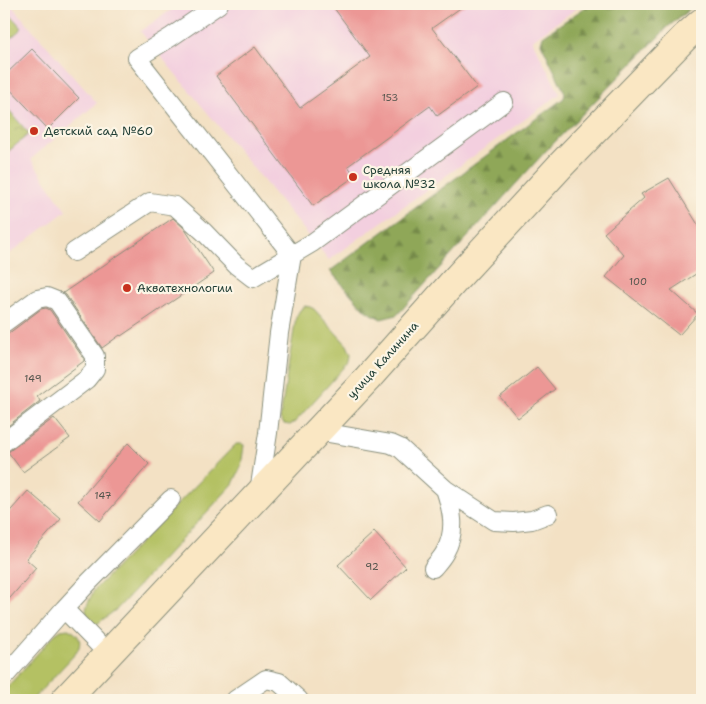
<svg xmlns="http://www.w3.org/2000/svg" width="706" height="704" viewBox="0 0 706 704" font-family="'Shantell Sans',sans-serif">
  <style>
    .built { fill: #f3cfdf }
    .green { fill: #b4c163; stroke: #6a7f4c }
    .forest { fill: url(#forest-firs); stroke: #577246 }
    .park { fill: url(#park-crowns); stroke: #6a7f4c }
    .building { fill: #ec9795 }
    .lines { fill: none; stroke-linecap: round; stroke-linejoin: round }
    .service-casing { stroke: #898f7c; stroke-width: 20 }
    .secondary-casing { stroke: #898f7c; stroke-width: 30 }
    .service { stroke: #fff; stroke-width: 18 }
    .secondary { stroke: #fae7c3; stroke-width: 28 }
    .poi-dot { fill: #c8321e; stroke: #fcf5e5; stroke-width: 2 }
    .labels { text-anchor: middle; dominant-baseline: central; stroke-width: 4.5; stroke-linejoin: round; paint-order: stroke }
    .number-label { font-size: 10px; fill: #52544c }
    .poi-label { font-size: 12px; fill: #1f3d34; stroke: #fcf5e5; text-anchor: start }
    .street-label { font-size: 12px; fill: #1f3d34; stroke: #fcf5e5 }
  </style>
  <defs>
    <pattern id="forest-firs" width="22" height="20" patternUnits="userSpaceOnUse" patternTransform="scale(1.25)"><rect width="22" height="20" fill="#8fa759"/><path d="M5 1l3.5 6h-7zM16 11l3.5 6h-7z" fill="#74894a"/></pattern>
    <pattern id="park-crowns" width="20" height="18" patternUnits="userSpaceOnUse" patternTransform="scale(1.25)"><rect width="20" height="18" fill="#b4c163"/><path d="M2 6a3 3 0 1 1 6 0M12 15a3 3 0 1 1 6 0" fill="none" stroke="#929e52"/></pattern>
  </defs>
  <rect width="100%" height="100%" fill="#fcf5e5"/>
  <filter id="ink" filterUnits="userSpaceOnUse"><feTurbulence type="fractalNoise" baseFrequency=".02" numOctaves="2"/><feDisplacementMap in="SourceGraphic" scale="10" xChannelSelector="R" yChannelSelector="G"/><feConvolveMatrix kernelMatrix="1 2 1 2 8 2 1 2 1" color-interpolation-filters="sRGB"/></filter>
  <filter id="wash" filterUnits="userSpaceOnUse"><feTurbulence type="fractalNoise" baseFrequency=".0096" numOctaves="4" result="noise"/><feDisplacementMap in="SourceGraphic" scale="20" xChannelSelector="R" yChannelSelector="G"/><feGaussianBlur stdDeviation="1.12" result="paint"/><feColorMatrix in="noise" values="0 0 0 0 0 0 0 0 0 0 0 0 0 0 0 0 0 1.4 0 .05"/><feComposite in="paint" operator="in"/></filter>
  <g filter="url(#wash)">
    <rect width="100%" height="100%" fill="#f3e1c4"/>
    <!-- built -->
    <path class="built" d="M4,4H10L97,103L31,159L66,211L4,258Z
      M180,4H583L532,40L560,94L329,260L140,31Z"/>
    <!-- green -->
    <path class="green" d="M305,306L310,307L314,309L347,345L351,354L350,361L295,422L290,425L284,424L280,419L296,317L300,310Z
      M236,444H242L244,445L241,467L233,484L118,608L97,624H91C81,611 88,604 94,590Z
      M68,629C80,634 83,642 76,653L32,700H4V693L9,685L55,634L61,630Z"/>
    <!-- forest -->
    <path class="forest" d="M590,4H696L669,26L543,154L397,315L381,319L365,310L330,271L564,98L565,93L541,43L543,36Z"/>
    <!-- park -->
    <path class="park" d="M4,8L22,28L4,44Z
      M4,104L29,134L4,155Z"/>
    <g id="blocks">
      <!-- building -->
      <path class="building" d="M331,4H466L432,28L477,87L437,116L430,106L348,166L355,176L313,206L216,76L255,47L300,108L370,57Z
        M32,49L79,98L48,129L4,83V76Z
        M669,178L702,231V270L671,290L698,314L679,335L606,277L624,255L604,233L644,198L641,194Z
        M173,218L184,228L214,273L121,336L120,335L102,348L66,295L63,293Z
        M46,308L50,310L84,359V361L37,396L40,401L4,429V337L41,309Z
        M537,367L555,389L518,418L500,397Z
        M54,418L70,438L23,472L8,452Z
        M128,443L149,464L100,521L78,501Z
        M28,491L61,519L26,559L36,568L4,605V518Z
        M374,532L406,567L371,600L338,565Z"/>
    </g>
  </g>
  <g filter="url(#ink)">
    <use href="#blocks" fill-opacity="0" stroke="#898f7c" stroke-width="1"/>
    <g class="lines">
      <!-- service casing -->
      <g class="service-casing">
        <path id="service" d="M219,4L171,37L137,58L292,255L279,333L268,433L259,492
          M74,252L150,202L175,206L204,232L236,265L253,278L312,243L504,102
          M4,323L37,299L47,297L57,301L95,356V369L87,379L4,442
          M317,431L391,444L400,448L445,489L494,521L514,522L532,520L548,514
          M433,568C437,563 442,558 445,552C457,531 452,510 445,489
          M108,654L64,609L88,583L171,499
          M4,677L64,609
          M235,700L266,679L279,682L299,700"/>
      </g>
      <!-- secondary casing -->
      <g class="secondary-casing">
        <path id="secondary" d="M65,700L367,379L456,279L562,164L684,38L702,22"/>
      </g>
      <!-- service -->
      <use href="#service" class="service"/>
      <!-- secondary -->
      <use href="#secondary" class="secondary"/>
    </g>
  </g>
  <!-- markers -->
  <g class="poi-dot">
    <circle cx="34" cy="131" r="5"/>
    <circle cx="353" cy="177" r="5"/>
    <circle cx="127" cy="288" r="5"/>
  </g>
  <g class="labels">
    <!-- number labels -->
    <g class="number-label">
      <text x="390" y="97">153</text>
      <text x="638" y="281">100</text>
      <text x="33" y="378">149</text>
      <text x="103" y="495">147</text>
      <text x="372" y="566">92</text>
    </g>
    <!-- poi labels -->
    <g class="poi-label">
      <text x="44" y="131">Детский сад №60</text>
      <text x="363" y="170">Средняя<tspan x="363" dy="14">школа №32</tspan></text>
      <text x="137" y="288">Акватехнологии</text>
    </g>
    <!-- street labels -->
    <g class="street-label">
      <text transform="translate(383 360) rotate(-48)">улица Калинина</text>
    </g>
  </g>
  <!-- margin -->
  <rect width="706" height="704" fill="none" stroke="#fcf5e5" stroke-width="20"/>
</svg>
